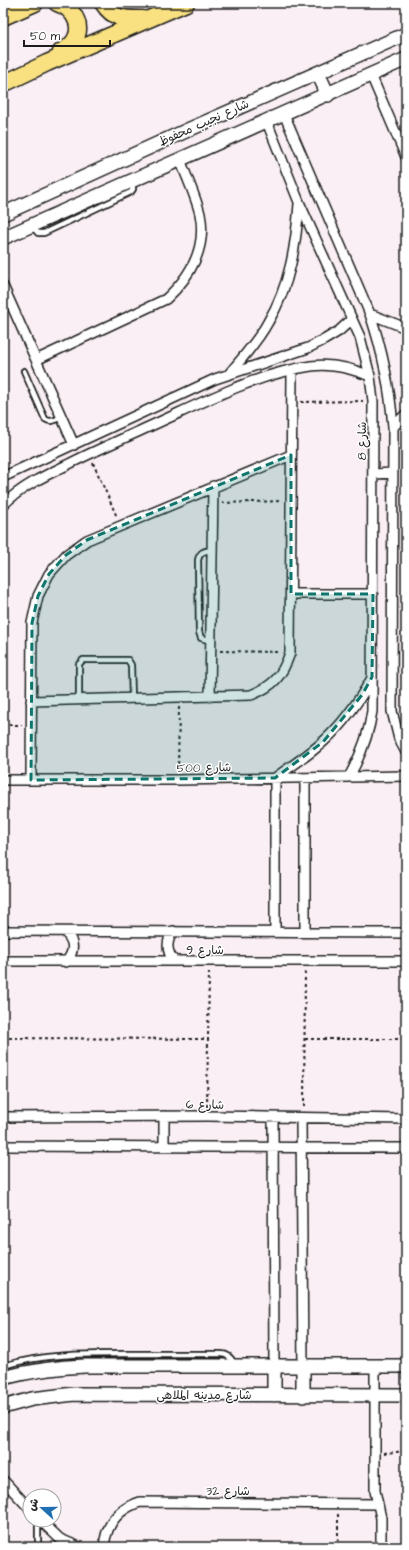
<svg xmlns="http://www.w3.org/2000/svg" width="409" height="1550" viewBox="0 0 409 1550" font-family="'Architects Daughter','Playpen Sans Arabic',sans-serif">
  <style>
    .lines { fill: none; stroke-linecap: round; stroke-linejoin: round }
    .lane-casing { stroke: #1c1c1c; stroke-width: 8 }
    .street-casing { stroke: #1c1c1c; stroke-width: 12 }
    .secondary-casing { stroke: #1c1c1c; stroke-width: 16 }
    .highway-casing { stroke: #1c1c1c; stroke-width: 19 }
    .path { stroke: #1c1c1c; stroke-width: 2; stroke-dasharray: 3 3; stroke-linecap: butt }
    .lane { stroke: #fff; stroke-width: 4.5 }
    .street { stroke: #fff; stroke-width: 9 }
    .secondary { stroke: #fff; stroke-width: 13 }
    .highway { stroke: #f9e181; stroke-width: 16 }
    .marked { fill: #0f766e; fill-opacity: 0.2; stroke: #0f766e; stroke-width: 3; stroke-dasharray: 8 5; stroke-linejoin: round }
    .labels { text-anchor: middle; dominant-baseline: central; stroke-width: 3; stroke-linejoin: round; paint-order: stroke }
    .street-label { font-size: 12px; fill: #1c1c1c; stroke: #fff }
  </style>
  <rect width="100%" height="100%" fill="#faeff4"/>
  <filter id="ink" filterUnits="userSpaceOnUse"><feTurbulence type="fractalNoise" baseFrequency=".025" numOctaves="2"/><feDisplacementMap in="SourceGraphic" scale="8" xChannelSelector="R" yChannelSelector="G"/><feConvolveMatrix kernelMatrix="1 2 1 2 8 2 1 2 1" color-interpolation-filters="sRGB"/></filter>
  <g filter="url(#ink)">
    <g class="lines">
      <!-- lane casing -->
      <g class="lane-casing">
        <path id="lane" d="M33,227L38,233H44L131,192L133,189L132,182
          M24,371L45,419C51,423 55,420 62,417
          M211,641L201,638L199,632L198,560C200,551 205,551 212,550
          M79,700V664L83,660H128L131,665L132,698
          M3,1366C43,1354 83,1354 125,1354C157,1354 188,1354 220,1354C228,1354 232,1358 234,1365
          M38,1520V1547"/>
      </g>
      <!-- street casing -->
      <g class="street-casing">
        <path id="street" d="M371,75L406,157
          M284,114L370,314C383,352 390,388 393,427L392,711L399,739L406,752
          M267,122L299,202L360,337L370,376L373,401L372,711C369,735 361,755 349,777
          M3,286L74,445
          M370,314L406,328
          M36,360L166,299C190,277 207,248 200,214C196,197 186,176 180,159
          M229,374C243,357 258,341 268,322C290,286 296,245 299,204
          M393,427L406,414
          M374,474L393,473
          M3,477L215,379L308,348L324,340L339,331L352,319
          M3,505C21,487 44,476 67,465C92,452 118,441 144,429C196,406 254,374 311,366C332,363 351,368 370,376
          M291,594H373
          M210,697L213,486
          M31,701L251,695C274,686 282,676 290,653L292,371
          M3,780H178L406,776
          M31,780L32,623L38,596L49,574L66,555L87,540L291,455
          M3,931L406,933
          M173,931C166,942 166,951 174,961
          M65,932C75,942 75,951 66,962
          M275,932V778C291,766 309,755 324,741C344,723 359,701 372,678
          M305,932V778
          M3,961H406
          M164,1116V1147
          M3,1117L207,1116L406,1119
          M273,1118L274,1367
          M301,1118L303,1367
          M3,1146L406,1148
          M375,1367V1491L381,1518V1547
          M3,1480L30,1509
          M40,1520L60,1539L79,1547
          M104,1547C106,1524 118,1509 140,1502L377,1504"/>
      </g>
      <!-- secondary casing -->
      <g class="secondary-casing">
        <path id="secondary" d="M318,73L328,95
          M3,214L190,129L406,34
          M3,238L406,59
          M274,1367V1395
          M303,1367V1396
          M3,1378C30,1371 57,1367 85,1366H406
          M3,1407L32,1399L74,1394L406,1395"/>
      </g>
      <!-- highway casing -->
      <g class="highway-casing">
        <path id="highway" d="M57,3C75,9 86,29 71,45C68,48 64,50 61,52
          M103,3C114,20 125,19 143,19
          M3,17L35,3
          M3,84L47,63L186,3"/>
      </g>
      <!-- path -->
      <path class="path" d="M301,402L363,401
        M93,463L117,517
        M222,503L282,501
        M220,651L280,652
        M3,725H22
        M178,770L179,706
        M3,1038L208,1039
        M305,1039H406
        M207,1107L209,970
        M304,1107L305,970
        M384,1453L406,1451
        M338,1514V1547"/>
      <!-- lane -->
      <use href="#lane" class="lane"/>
      <!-- street -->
      <use href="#street" class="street"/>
      <!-- secondary -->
      <use href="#secondary" class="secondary"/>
      <!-- highway -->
      <use href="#highway" class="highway"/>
    </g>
  </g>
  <!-- marked area -->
  <path class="marked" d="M291,455V594H373L372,677L362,695L323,742L275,778L31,780L32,623L38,596L49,574L66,555L87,540Z"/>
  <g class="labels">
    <!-- street labels -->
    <g class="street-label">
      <text transform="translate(204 123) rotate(-24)">شارع نجيب محفوظ</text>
      <text transform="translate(362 441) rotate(-90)">شارع 8</text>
      <text transform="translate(204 768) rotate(-1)">شارع 500</text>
      <text x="205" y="950">شارع 9</text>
      <text transform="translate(205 1105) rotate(1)">شارع 6</text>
      <text x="204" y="1395">شارع مدينه الملاهى</text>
      <text x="228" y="1491">شارع 32</text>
    </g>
  </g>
  <!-- margin -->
  <rect width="409" height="1550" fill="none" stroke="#fff" stroke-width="16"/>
  <rect x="8" y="8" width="393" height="1534" fill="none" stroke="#1c1c1c" stroke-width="1.5" filter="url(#ink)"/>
  <!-- north arrow -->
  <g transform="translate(42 1508) rotate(291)"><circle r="19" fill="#ffffff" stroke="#a4a4a4"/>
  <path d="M0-3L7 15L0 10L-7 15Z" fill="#1f6fb2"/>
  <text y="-6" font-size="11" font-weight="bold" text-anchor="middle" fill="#1c1c1c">ش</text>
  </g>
  <!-- scale -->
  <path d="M24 40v6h86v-6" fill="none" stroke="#1c1c1c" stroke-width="2"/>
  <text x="30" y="40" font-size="12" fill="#1c1c1c" stroke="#ffffff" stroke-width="3" paint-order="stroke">50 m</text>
</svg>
